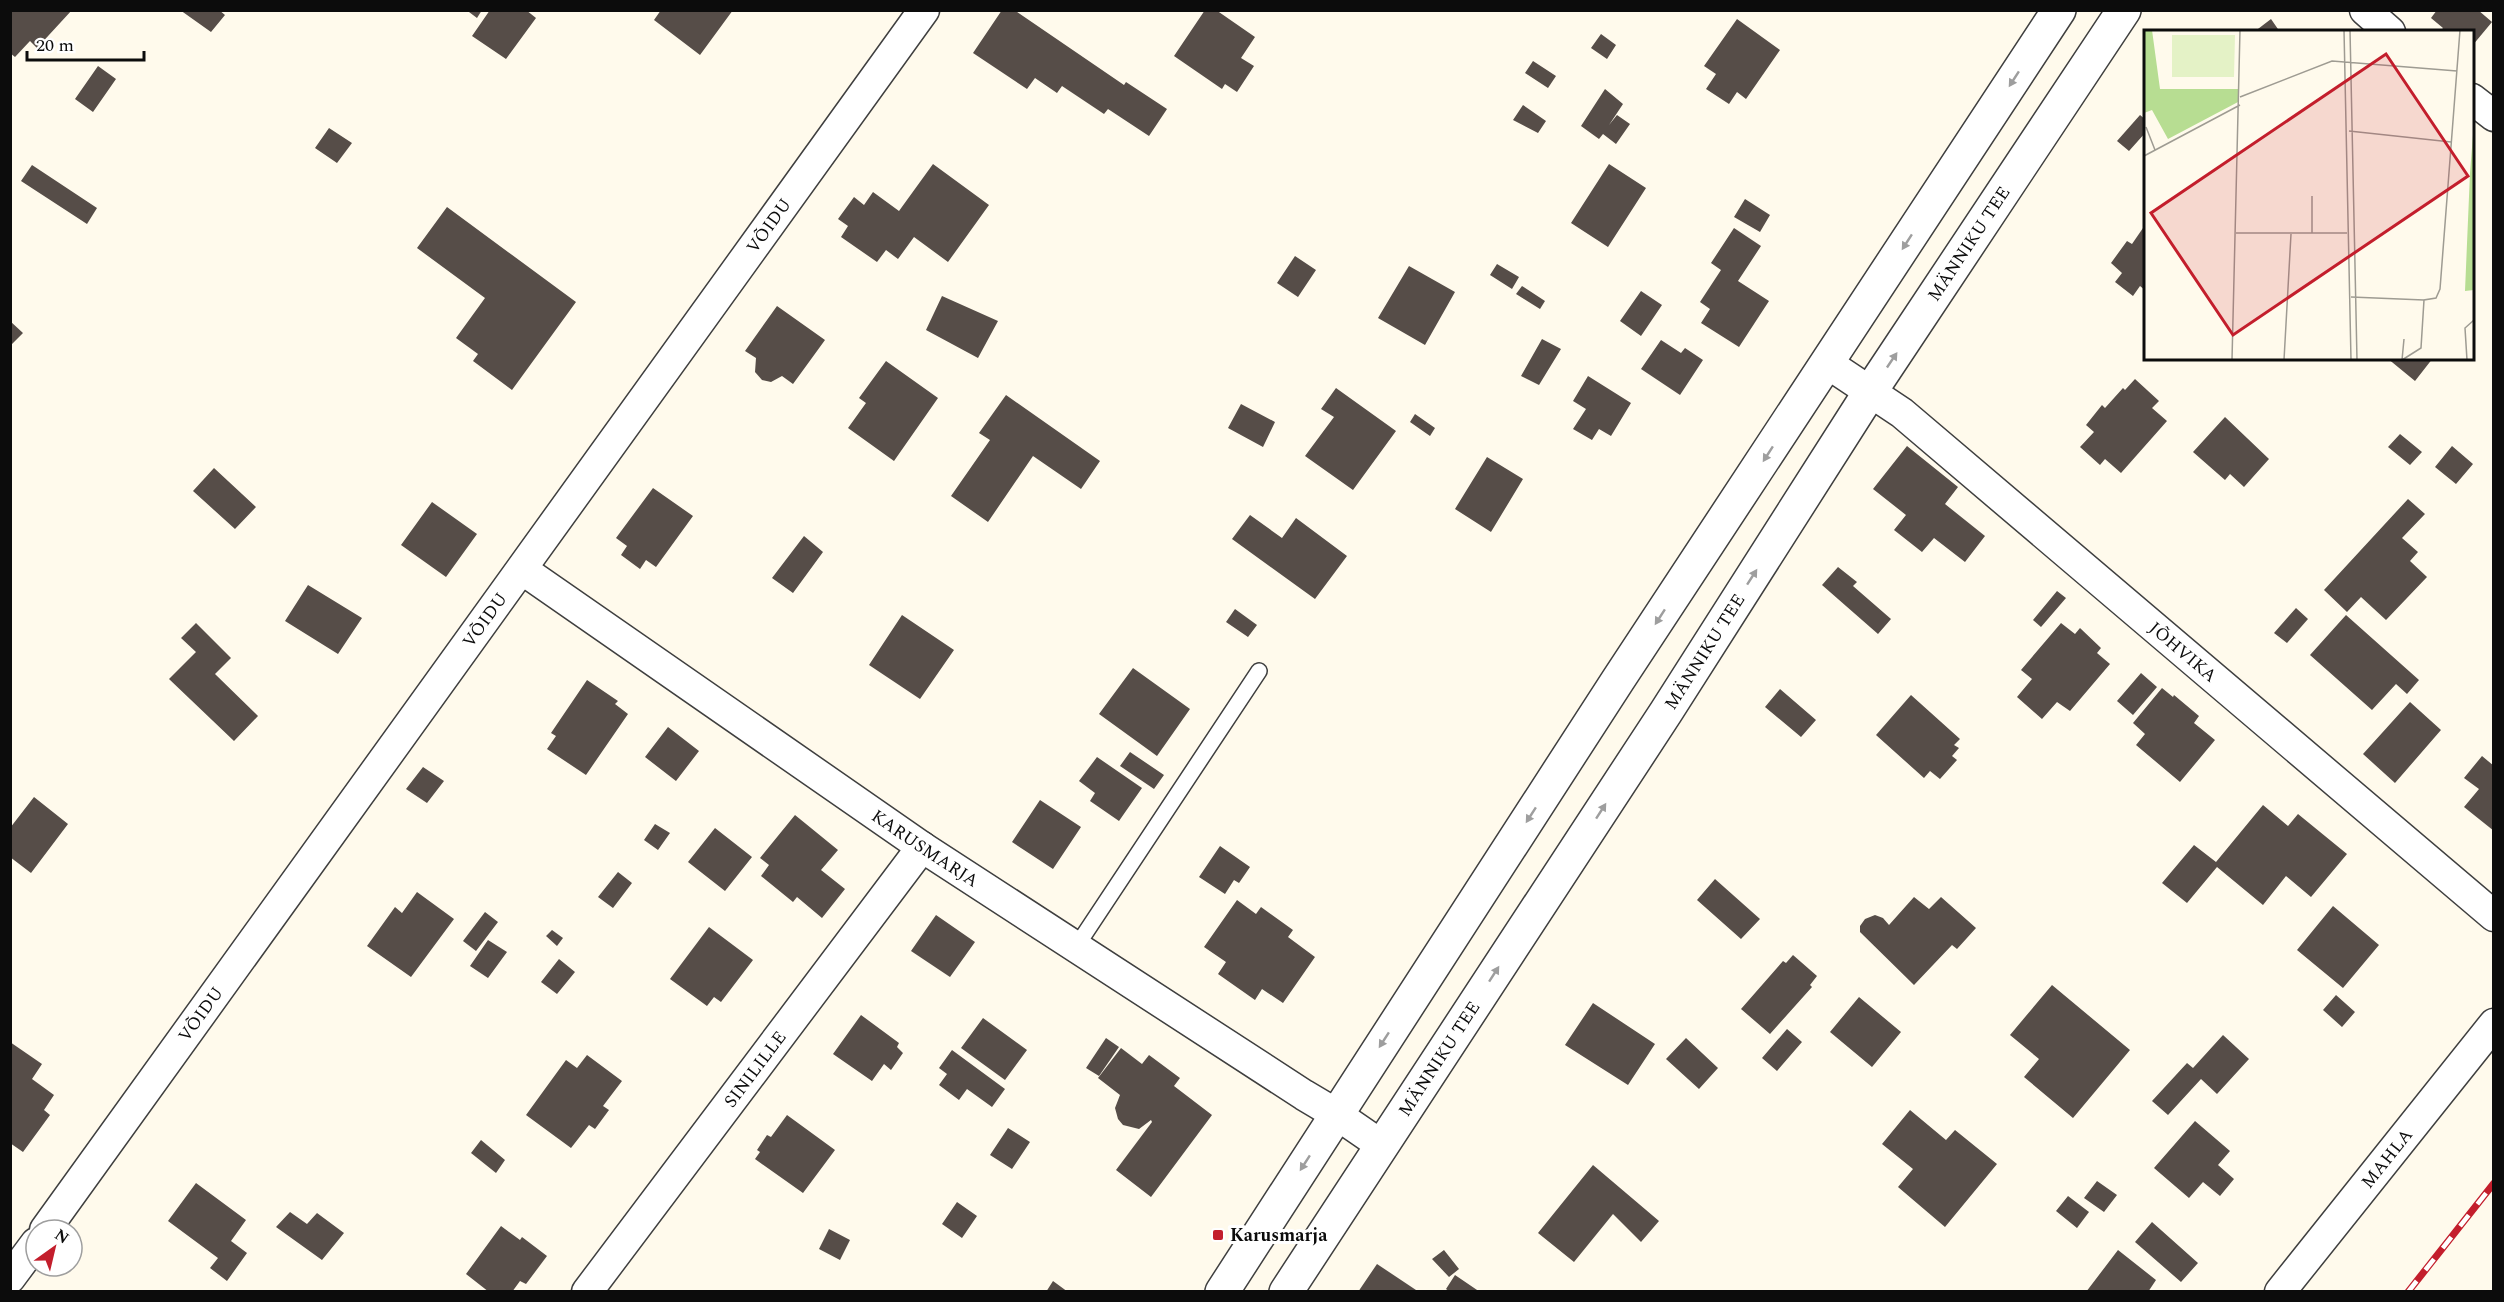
<svg xmlns="http://www.w3.org/2000/svg" width="2504" height="1302" viewBox="0 0 2504 1302" font-family="Spectral,serif">
  <style>
    .building { fill: #564d48 }
    .lines { fill: none; stroke-linecap: round; stroke-linejoin: round }
    .service-casing { stroke: #3f3f3f; stroke-width: 18 }
    .minor-casing { stroke: #3f3f3f; stroke-width: 33 }
    .tertiary-casing { stroke: #3f3f3f; stroke-width: 36 }
    .service { stroke: #fff; stroke-width: 15 }
    .minor { stroke: #fff; stroke-width: 30 }
    .tertiary { stroke: #fff; stroke-width: 33 }
    .rail-casing { stroke: #c31e2c; stroke-width: 7 }
    .rail { stroke: #fff; stroke-width: 4.5; stroke-dasharray: 14; stroke-linecap: butt }
    .oneway { fill: #9e9e9e }
    .poi-dot { fill: #c31e2c; stroke: #fff; stroke-width: 2 }
    .labels { text-anchor: middle; dominant-baseline: central; stroke-width: 6; stroke-linejoin: round; paint-order: stroke }
    .street-label { font-size: 18px; fill: #0c0c0c; stroke: #fff }
    .poi-label { font-size: 18px; font-weight: bold; fill: #0c0c0c; stroke: #fff; text-anchor: start }
    .inset-road { fill: none; stroke: #9e9b92; stroke-width: 1.5 }
    .view { fill: #c31e2c; fill-opacity: 0.15; stroke: #c31e2c; stroke-width: 3 }
    .inset-edge { fill: none; stroke: #0c0c0c; stroke-width: 3 }
  </style>
  <rect width="100%" height="100%" fill="#fffaec"/>
  <!-- building -->
  <path class="building" d="M10,10H72L37,48L30,41L15,57L10,53Z
    M180,10H219L225,15L211,32Z
    M470,10H482L477,18L469,12Z
    M490,10H526L536,18L506,59L472,36Z
    M661,10H733L700,55L654,20Z
    M1002,10H1014L1124,85L1126,82L1167,109L1149,136L1108,109L1104,114L1062,86L1057,93L1035,78L1027,89L973,53Z
    M1205,10H1216L1255,37L1241,58L1254,66L1237,92L1225,84L1222,89L1174,56Z
    M2437,10H2478L2492,22L2472,46V32H2440L2443,28L2431,18Z
    M1737,19L1780,50L1746,99L1737,92L1729,104L1706,89L1716,74L1704,66Z
    M2271,19L2280,32H2254Z
    M1601,34L1616,45L1607,59L1591,48Z
    M1533,61L1556,76L1548,88L1525,73Z
    M98,66L116,79L93,112L75,99Z
    M1605,89L1623,104L1609,125L1617,115L1630,124L1616,144L1603,134L1599,139L1581,126Z
    M1523,105L1546,121L1538,133L1513,120Z
    M2140,115L2146,120V132L2129,151L2117,141Z
    M329,128L352,143L337,163L315,148Z
    M933,164L989,205L948,262L914,237L898,259L886,250L877,262L841,237L848,226L838,219L854,197L864,205L873,192L899,211Z
    M1609,164L1646,188L1608,247L1571,223Z
    M32,165L97,208L87,224L21,181Z
    M1745,199L1770,215L1760,232L1734,217Z
    M447,207L576,302L512,390L473,361L478,354L456,338L485,298L417,248Z
    M1734,228L1761,246L1738,281L1769,301L1739,347L1701,323L1710,309L1700,302L1721,270L1711,263Z
    M2143,228L2146,230V291L2140,286L2133,296L2115,282L2122,273L2111,263L2127,241L2132,244Z
    M1295,256L1316,270L1298,297L1277,283Z
    M1497,264L1519,277L1512,289L1490,275Z
    M1409,266L1455,292L1425,345L1378,318Z
    M1522,286L1545,301L1540,309L1516,294Z
    M1641,291L1662,305L1641,336L1620,321Z
    M942,296L998,321L978,358L926,330Z
    M777,306L825,340L793,384L782,376L771,382L762,380L755,372L756,358L745,351Z
    M10,321L23,333L10,346Z
    M1542,339L1561,349L1539,385L1521,376Z
    M1661,340L1681,353L1685,348L1703,360L1680,395L1641,369Z
    M2387,358H2433L2415,381Z
    M886,361L938,398L894,461L848,428L866,403L859,398Z
    M1588,376L1631,403L1611,436L1599,429L1592,440L1573,429L1586,409L1573,401Z
    M2135,379L2159,401L2152,408L2167,421L2121,473L2105,459L2100,465L2080,447L2094,432L2086,425L2102,405L2105,408L2123,388L2125,390Z
    M1336,388L1396,431L1353,490L1305,456L1334,417L1321,409Z
    M1006,395L1100,461L1081,489L1033,456L988,522L951,496L990,440L979,433Z
    M1241,404L1275,422L1263,447L1228,428Z
    M1415,414L1435,428L1430,436L1410,422Z
    M2225,417L2269,459L2244,487L2230,474L2225,480L2193,452Z
    M2400,434L2422,452L2410,465L2388,447Z
    M1907,446L1958,487L1945,504L1985,536L1965,562L1934,538L1922,552L1894,530L1906,515L1873,489Z
    M2452,446L2473,464L2456,484L2435,467Z
    M1487,457L1523,479L1491,532L1455,509Z
    M214,468L256,507L235,529L193,491Z
    M653,488L693,516L656,567L646,560L640,569L621,555L627,546L616,538Z
    M2408,499L2425,514L2402,538L2418,552L2410,561L2427,577L2386,620L2361,597L2347,612L2324,590Z
    M432,502L477,534L446,577L401,545Z
    M1250,515L1282,538L1296,518L1347,556L1315,599L1232,539Z
    M804,536L823,552L793,593L772,578Z
    M1838,567L1857,582L1853,586L1891,619L1878,634L1822,585Z
    M308,585L362,618L338,654L285,621Z
    M2057,591L2066,598L2041,627L2033,620Z
    M2296,608L2308,619L2287,643L2274,633Z
    M1235,609L1257,625L1248,637L1226,622Z
    M902,615L954,650L920,699L869,665Z
    M2346,615L2419,680L2407,694L2396,684L2372,710L2310,655Z
    M196,623L231,658L215,674L258,716L234,741L169,679L196,652L181,638Z
    M2061,623L2075,634L2080,628L2101,648L2097,653L2110,664L2070,711L2057,702L2042,719L2017,697L2032,679L2021,670Z
    M1133,668L1190,709L1157,756L1099,714Z
    M2141,673L2157,687L2133,715L2117,701Z
    M587,680L618,701L615,704L628,714L586,775L547,749L556,736L551,733Z
    M2162,688L2173,697L2174,695L2199,716L2194,723L2215,740L2180,782L2136,745L2145,734L2133,723Z
    M1780,689L1816,720L1801,737L1765,707Z
    M1911,695L1960,739L1954,745L1959,748L1952,756L1957,760L1940,779L1930,771L1924,778L1876,735Z
    M2410,702L2441,730L2395,783L2363,754Z
    M668,727L699,751L676,781L645,757Z
    M1130,752L1164,775L1154,789L1120,766Z
    M2482,756L2494,766V831L2464,807L2479,789L2464,778Z
    M1097,757L1142,788L1119,821L1090,801L1095,793L1079,781Z
    M423,767L444,781L427,803L406,789Z
    M34,797L68,824L31,873L10,857V828Z
    M1040,800L1081,827L1053,869L1012,842Z
    M2263,805L2288,826L2298,814L2347,854L2311,897L2286,876L2263,905L2217,867L2187,903L2162,883L2194,845L2216,862Z
    M795,815L838,850L821,870L845,889L822,918L797,897L793,902L761,876L769,865L760,858Z
    M655,824L670,833L658,850L644,840Z
    M715,828L752,857L725,891L688,862Z
    M1220,846L1250,867L1239,883L1234,880L1225,894L1199,877Z
    M618,872L632,883L613,908L598,897Z
    M1715,879L1760,919L1741,939L1697,900Z
    M417,892L454,919L411,977L367,946L395,907L402,913Z
    M1914,897L1929,909L1941,897L1976,928L1957,949L1952,945L1914,985L1860,932V926L1865,919L1875,915L1883,918L1889,925Z
    M1237,900L1256,914L1261,907L1293,930L1288,937L1315,957L1283,1003L1262,989L1255,1000L1218,974L1226,962L1204,947Z
    M2333,906L2379,945L2343,988L2297,950Z
    M485,912L498,922L476,951L463,941Z
    M936,915L975,942L950,977L911,951Z
    M709,927L753,960L721,1002L714,997L707,1006L670,979Z
    M552,930L563,938L557,946L546,936Z
    M488,940L507,952L488,978L470,966Z
    M1793,955L1817,976L1810,985L1812,987L1770,1034L1741,1009L1783,961L1786,963Z
    M559,959L575,972L557,994L541,982Z
    M2052,985L2130,1050L2073,1118L2024,1077L2039,1059L2010,1035Z
    M2336,995L2355,1012L2342,1027L2323,1010Z
    M1859,997L1901,1032L1872,1067L1830,1032Z
    M1593,1003L1655,1044L1628,1085L1565,1045Z
    M861,1015L899,1043L897,1047L903,1053L891,1070L884,1064L872,1081L833,1054Z
    M983,1018L1027,1050L1005,1080L961,1048Z
    M1787,1029L1802,1042L1777,1071L1762,1058Z
    M2223,1035L2249,1059L2217,1094L2201,1079L2168,1115L2152,1101L2187,1063L2193,1068Z
    M1106,1038L1119,1047L1099,1076L1086,1068Z
    M1686,1038L1718,1068L1699,1089L1666,1059Z
    M10,1042L42,1064L32,1079L54,1095L44,1110L50,1115L23,1152L10,1143Z
    M1121,1048L1142,1064L1149,1055L1180,1078L1174,1086L1212,1115L1151,1197L1116,1170L1152,1122L1151,1120L1139,1129L1123,1125L1118,1119L1115,1108L1120,1095L1098,1078Z
    M952,1050L1005,1089L992,1107L967,1089L959,1100L939,1085L947,1074L939,1068Z
    M587,1055L622,1081L603,1106L609,1110L595,1129L589,1125L571,1148L526,1115L566,1060L577,1068Z
    M1910,1110L1946,1140L1955,1130L1997,1164L1945,1227L1898,1187L1913,1169L1882,1144Z
    M787,1115L835,1150L803,1193L755,1159L760,1152L757,1150L767,1135L771,1137Z
    M2195,1121L2230,1151L2218,1165L2234,1179L2220,1196L2203,1182L2189,1198L2154,1168Z
    M1008,1128L1030,1142L1012,1169L990,1155Z
    M481,1140L505,1160L496,1173L471,1153Z
    M1593,1165L1659,1221L1641,1242L1613,1214L1574,1262L1538,1233Z
    M2097,1181L2117,1195L2104,1212L2084,1198Z
    M196,1183L246,1220L231,1241L247,1253L227,1281L210,1268L218,1258L168,1221Z
    M2068,1196L2089,1212L2077,1228L2056,1211Z
    M957,1202L977,1216L962,1238L942,1224Z
    M290,1212L307,1224L317,1213L344,1233L322,1260L276,1227Z
    M2152,1222L2198,1263L2181,1282L2135,1242Z
    M501,1226L520,1240L522,1237L547,1256L526,1284L520,1281L512,1292H489L466,1274Z
    M829,1229L850,1240L840,1260L819,1249Z
    M1444,1250L1459,1269L1449,1277L1432,1259Z
    M2118,1250L2156,1280L2148,1292H2086Z
    M1377,1264L1419,1292H1358Z
    M1455,1275L1480,1292H1450L1446,1289Z
    M1053,1281L1068,1292H1046Z"/>
  <g class="lines">
    <!-- service casing -->
    <g class="service-casing">
      <path id="service" d="M1076,947L1259,671"/>
    </g>
    <!-- minor casing -->
    <g class="minor-casing">
      <g id="minor">
        <path d="M2365,10L2390,32"/>
        <path d="M2472,99L2494,116"/>
        <path id="s1" d="M1827,363L1902,413L2494,916"/>
        <path id="s2" d="M523,570L922,847L1304,1095L1336,1114L1381,1145"/>
        <path id="s3" d="M45,1230L924,10"/>
        <path d="M10,1278L36,1243"/>
        <path id="s4" d="M587,1292L922,847"/>
        <path id="s5" d="M2280,1292L2494,1024"/>
      </g>
    </g>
    <!-- tertiary casing -->
    <g class="tertiary-casing">
      <g id="tertiary">
        <path d="M1222,1292L1618,680L2059,10"/>
        <path id="s6" d="M1286,1292L1666,712L1870,392L2124,10"/>
      </g>
    </g>
    <!-- service -->
    <use href="#service" class="service"/>
    <!-- minor -->
    <use href="#minor" class="minor"/>
    <!-- tertiary -->
    <use href="#tertiary" class="tertiary"/>
    <!-- rail casing -->
    <g class="rail-casing">
      <path id="rail" d="M2408,1292L2494,1183"/>
    </g>
    <!-- rail -->
    <use href="#rail" class="rail"/>
  </g>
  <!-- one-way arrows -->
  <defs><path id="oneway-solid" d="M-6-.8H1V-3.2L6.5 0L1 3.2V.8H-6Z" transform="scale(1.5)"/></defs>
  <g class="oneway">
    <use href="#oneway-solid" transform="translate(2014 79) rotate(123)"/>
    <use href="#oneway-solid" transform="translate(1907 242) rotate(123)"/>
    <use href="#oneway-solid" transform="translate(1892 360) rotate(-56)"/>
    <use href="#oneway-solid" transform="translate(1768 454) rotate(123)"/>
    <use href="#oneway-solid" transform="translate(1752 577) rotate(-57)"/>
    <use href="#oneway-solid" transform="translate(1660 617) rotate(123)"/>
    <use href="#oneway-solid" transform="translate(1601 811) rotate(-57)"/>
    <use href="#oneway-solid" transform="translate(1531 815) rotate(123)"/>
    <use href="#oneway-solid" transform="translate(1494 974) rotate(-57)"/>
    <use href="#oneway-solid" transform="translate(1384 1040) rotate(123)"/>
    <use href="#oneway-solid" transform="translate(1305 1163) rotate(123)"/>
  </g>
  <!-- markers -->
  <rect class="poi-dot" x="1212" y="1229" width="12" height="12" rx="3"/>
  <g class="labels">
    <!-- street labels -->
    <g class="street-label">
      <text stroke="none"><textPath href="#s3" startOffset="1238">VÕIDU</textPath></text>
      <text stroke="none"><textPath href="#s6" startOffset="1251">MÄNNIKU TEE</textPath></text>
      <text stroke="none"><textPath href="#s3" startOffset="752">VÕIDU</textPath></text>
      <text stroke="none"><textPath href="#s6" startOffset="765">MÄNNIKU TEE</textPath></text>
      <text stroke="none"><textPath href="#s1" startOffset="459">JÕHVIKA</textPath></text>
      <text stroke="none"><textPath href="#s2" startOffset="489">KARUSMARJA</textPath></text>
      <text stroke="none"><textPath href="#s3" startOffset="266">VÕIDU</textPath></text>
      <text stroke="none"><textPath href="#s6" startOffset="279">MÄNNIKU TEE</textPath></text>
      <text stroke="none"><textPath href="#s4" startOffset="279">SINILILLE</textPath></text>
      <text stroke="none"><textPath href="#s5" startOffset="171">MAHLA</textPath></text>
    </g>
    <!-- poi labels -->
    <g class="poi-label">
      <text x="1230" y="1235">Karusmarja</text>
    </g>
  </g>
  <!-- overview -->
  <g transform="translate(2144 30)">
    <rect width="330" height="330" fill="#fffaec"/>
    <path d="M0,0H8L16,59H94V72L24,109L8,80L0,83ZM330,92V260L321,261L326,143Z" fill="#b7dd92"/>
    <path d="M28,5H91L90,47H28Z" fill="#e4f2c6"/>
    <path class="inset-road" d="M200,0L207,330M206,0L213,330M96,67L188,31L313,41M2,97L11,120M205,101L307,112M0,126L96,75M168,166V203M92,203H203M207,267L280,270M88,330L96,0M140,330L147,204M258,330L277,318L280,270L292,268L296,259L316,0M258,330L260,309M323,330L321,298L330,290"/>
    <path class="view" d="M242,24L324,146L89,305L7,183Z"/>
    <rect width="330" height="330" class="inset-edge"/>
  </g>
  <!-- border -->
  <rect width="2504" height="1302" fill="none" stroke="#0c0c0c" stroke-width="24"/>
  <!-- north arrow -->
  <g transform="translate(54 1248) rotate(34)"><circle r="28" fill="#ffffff" stroke="#9e9e9e" stroke-width="1.5"/>
  <path d="M0-4.5L10 22L0 15L-10 22Z" fill="#c31e2c"/>
  <text y="-9" font-size="16" font-weight="bold" text-anchor="middle" fill="#0c0c0c">N</text>
  </g>
  <!-- scale -->
  <path d="M27 51v9h117v-9" fill="none" stroke="#0c0c0c" stroke-width="3"/>
  <text x="36" y="51" font-size="18" fill="#0c0c0c" stroke="#ffffff" stroke-width="4.5" paint-order="stroke">20 m</text>
</svg>
